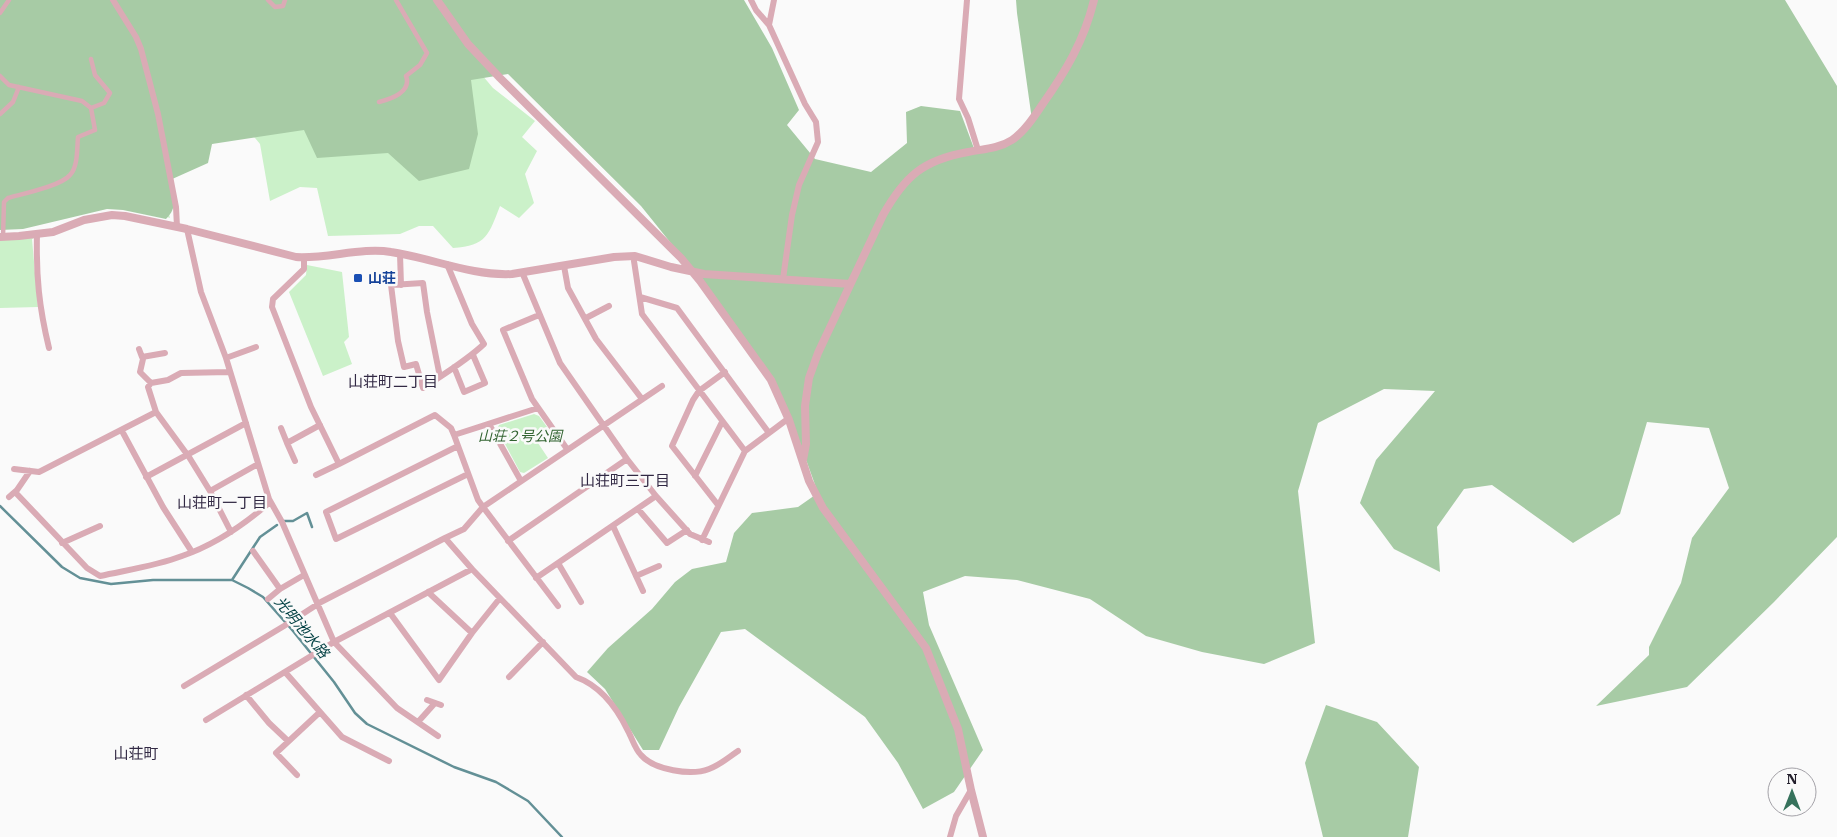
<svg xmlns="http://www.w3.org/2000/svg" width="1837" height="837" viewBox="0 0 1837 837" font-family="'IBM Plex Serif','Noto Sans JP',serif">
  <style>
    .green { fill: #cbf1c9 }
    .forest { fill: #a7cba5 }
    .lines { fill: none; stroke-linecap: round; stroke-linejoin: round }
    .stream { stroke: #639096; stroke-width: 2.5 }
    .pedestrian { stroke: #daabb5; stroke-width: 4.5 }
    .minor { stroke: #daabb5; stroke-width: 6 }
    .tertiary { stroke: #daabb5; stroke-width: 8 }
    .transit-dot { fill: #1a4fb4; stroke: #fafafa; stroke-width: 2 }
    .labels { text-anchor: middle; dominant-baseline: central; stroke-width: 5; stroke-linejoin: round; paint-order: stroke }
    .transit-label { font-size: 14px; font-weight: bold; fill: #164399; stroke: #fafafa; text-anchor: start }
    .park-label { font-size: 14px; font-style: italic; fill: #326431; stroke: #fafafa }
    .neighbourhood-label { font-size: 15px; fill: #322944; stroke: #fafafa }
    .water-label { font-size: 15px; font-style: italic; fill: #003f42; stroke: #fafafa }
  </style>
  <rect width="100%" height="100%" fill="#fafafa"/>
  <!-- green -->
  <path class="green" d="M0,0L454,42L493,88L535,121L522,137L537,151L525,174L534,203L519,218L500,206C489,234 487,246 453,248L433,226H419L400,234L328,236L317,188L300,187L270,201L260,144L245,126L159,173L170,218L135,206Z
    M36,237L32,239L38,307L0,308V239Z
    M307,265L342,272L349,337L344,342L352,364L323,376L289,292L306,275Z
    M534,414L539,416L550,431L536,440L548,458L524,473L520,472L497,429L499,425Z"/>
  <!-- forest -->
  <path class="forest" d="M0,0H744L772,48L799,110L787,125L815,159L871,172L907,143L906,112L921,106L960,111L975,151L1012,140L1032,120L1017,13L1016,0H1785L1837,86V537L1774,602L1687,687L1596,706L1649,655V647L1681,583L1692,538L1729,488L1709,428L1647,422L1620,514L1573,543L1492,485L1464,489L1437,527L1440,572L1394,549L1360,503L1376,460L1435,391L1384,389L1318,423L1298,491L1315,643L1264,664L1202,652L1146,636L1090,599L1017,580L965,576L923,592L929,625L983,750L954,792L923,809L898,763L865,717L745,629L721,632L679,707L659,750H643L605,689L587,672L608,648L652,609L675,582L692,569L726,562L734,533L752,513L798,507L818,493L795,429L768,371L711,293L641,206L508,74L471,80L478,134L469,169L419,181L388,153L317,158L304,130L212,144L208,163L170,180C173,196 179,206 166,219L123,210L107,209L23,229L0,230Z
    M1326,705L1377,722L1419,767L1408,837H1323L1305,763Z"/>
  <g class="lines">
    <!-- stream -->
    <path class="stream" d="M0,506L62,567L80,578L111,584L153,580H232L248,588L263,597L293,631L334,682L355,713L367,724L454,767L496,782L528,801L562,837
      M284,521H293L307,513L312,527
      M232,580L260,537L277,525"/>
    <!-- pedestrian -->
    <path class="pedestrian" d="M268,0L275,7L283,6L285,0
      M0,13L9,0
      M0,76L9,85L82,101L91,108L95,130L78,137C77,148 78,167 70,175C61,186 22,194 8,198L4,202L3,237
      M379,102C391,99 412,92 406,76L420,65L427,53L396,0
      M91,108L104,103L110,93L95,75L91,59
      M0,114L13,102L19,87"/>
    <!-- minor -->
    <path class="minor" d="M113,0L136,37L141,49L158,114L176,207L177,227
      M751,0L756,10L769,25L805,104L816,122L818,142L799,185L792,215L783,279
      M967,0L959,99L968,118L978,150
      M769,25L774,0
      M187,229L201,292L226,358L269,499L282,522L334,642L472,569L576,677C601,686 617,708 628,731C632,738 635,749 641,755C654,770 691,776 709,769C720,765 729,757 738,751
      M37,234C36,276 39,307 49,348
      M400,254L401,285
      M635,256L634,261L642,314L745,451L785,421L789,420
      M304,257V269L273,299L272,307L311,407L339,464L435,415L451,428L454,435
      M564,266L568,288L596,339L642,399
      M522,272L560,363L627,459L656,496L690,534L709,542
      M640,297L677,308L769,433
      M539,315L503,330L532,399L567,449
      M586,318L609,306
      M139,349L142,357
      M226,358L256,347
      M454,367L464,392L485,383L473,355
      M229,372L181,373L168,380L151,383L148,387L156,412L189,457L210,491L231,532
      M440,377L427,312L423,283L391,285L398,341L404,367L416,364L423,388C444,374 466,361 484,344L472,324L447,264
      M151,383L140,372L143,359L142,357L165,353
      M538,408L454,435L478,500L483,507L558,606
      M489,424L521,481
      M281,428L287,443
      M122,431L163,507L192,552
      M458,446L326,512L336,539L468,474
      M295,461L287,443L320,425
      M14,469L39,472L156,412
      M316,475L339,464
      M695,476L722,422
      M146,477L246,423
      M210,491L258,464
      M15,492L87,568L100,576C127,570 156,566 182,556C214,545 245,524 270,502
      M9,497L17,490L30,471
      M718,505L672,446L693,400L699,391L725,372
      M638,509L667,543L687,530
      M613,526L643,591
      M445,538L464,529L483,507L662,386
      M702,540L745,451
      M508,541L627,459
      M62,543L100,526
      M253,551L280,589
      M558,563L581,602
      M636,576L659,566
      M536,578L656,496
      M428,592L472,633
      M268,599L280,589L304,575
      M390,613L439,680L472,633L500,598
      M285,672L342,737L389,761
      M509,677L543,642
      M184,686L284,626L321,602L445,538L472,569
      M246,695L269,723L288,741
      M427,700L441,705
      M206,720L334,642L397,708L438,736
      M418,722L435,703
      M297,775L276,753L320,712
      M950,837L956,816L971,790"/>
    <!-- tertiary -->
    <path class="tertiary" d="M437,0L468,44L500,78L681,258L700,281L771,380L789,420L809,481L823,508L926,648L958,729L971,790L983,837
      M0,237L19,236L53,232L84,220L112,215L125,216L187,229L296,257C327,259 362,247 391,252C432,258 471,276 512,274L614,257L635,256L671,267L704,274L850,284
      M803,460L806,444L805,406L809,378L818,353L883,215C905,176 923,160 968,152C983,149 998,149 1012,140C1024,132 1034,117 1042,105C1066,71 1084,41 1094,0"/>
  </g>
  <!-- markers -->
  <rect class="transit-dot" x="353" y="273" width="10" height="10" rx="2.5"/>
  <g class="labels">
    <!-- transit labels -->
    <g class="transit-label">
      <text x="368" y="278">山荘</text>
    </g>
    <!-- park labels -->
    <g class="park-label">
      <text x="520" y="436">山荘２号公園</text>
    </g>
    <!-- neighbourhood labels -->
    <g class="neighbourhood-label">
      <text x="393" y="381">山荘町二丁目</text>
      <text x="625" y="480">山荘町三丁目</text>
      <text x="222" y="502">山荘町一丁目</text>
      <text x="136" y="753">山荘町</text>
    </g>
    <!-- water labels -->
    <g class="water-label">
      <text transform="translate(302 627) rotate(50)">光明池水路</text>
    </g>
  </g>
  <!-- north arrow -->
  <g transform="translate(1792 792)"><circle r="24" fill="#fafafa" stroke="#a4a2a8"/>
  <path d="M0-4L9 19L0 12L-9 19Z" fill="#36725c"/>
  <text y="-8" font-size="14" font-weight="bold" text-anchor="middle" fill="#231f2c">N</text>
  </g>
</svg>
